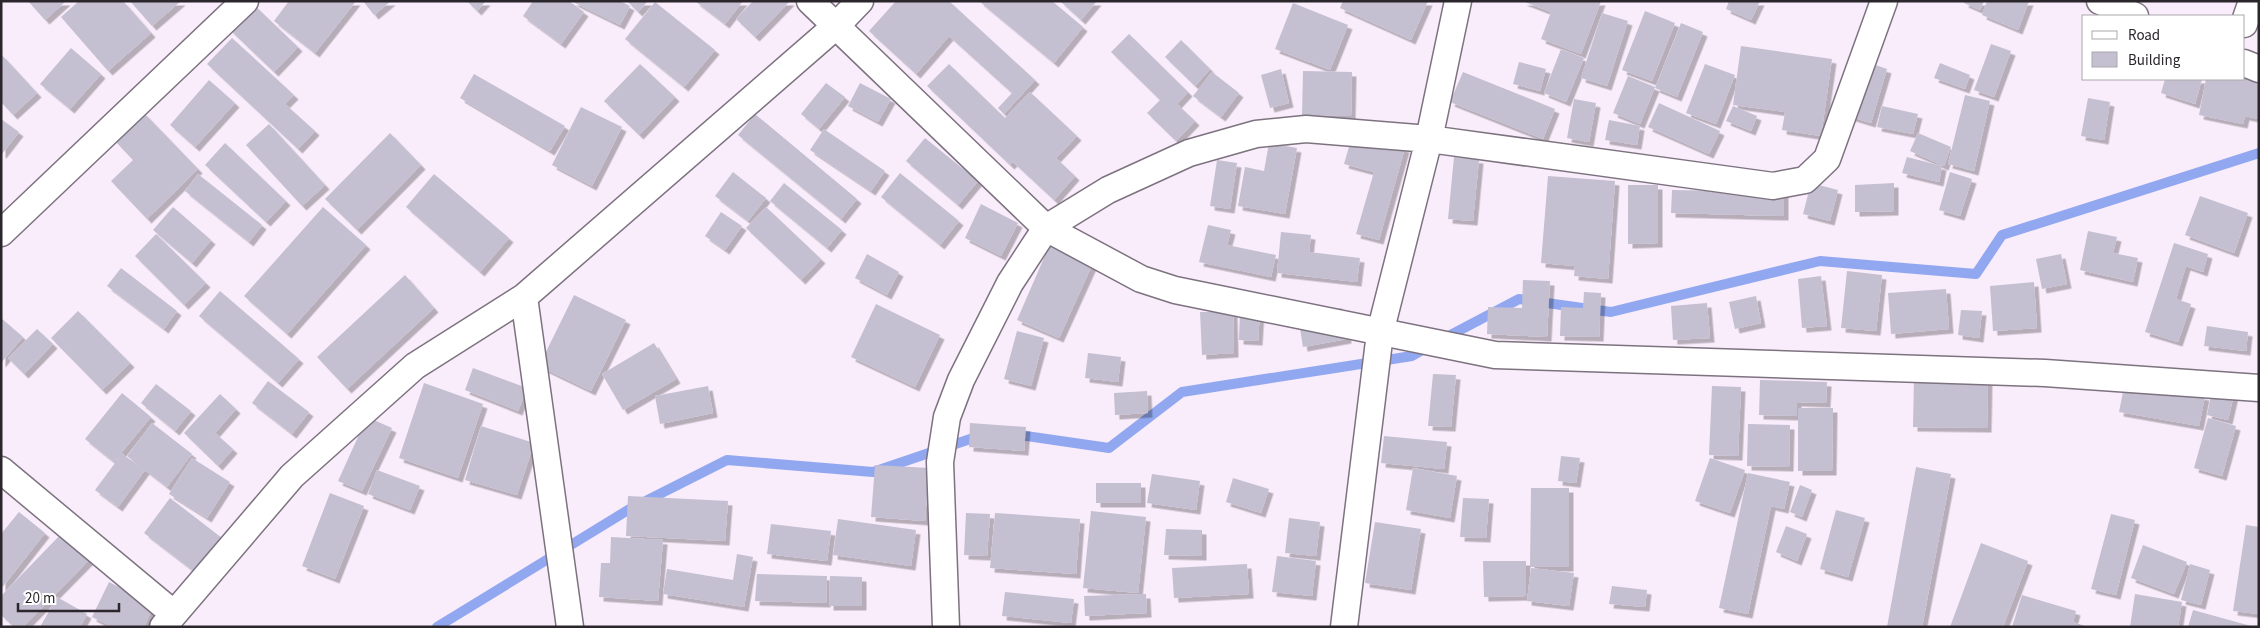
<svg xmlns="http://www.w3.org/2000/svg" width="2260" height="628" viewBox="0 0 2260 628" font-family="'Source Sans 3',sans-serif">
  <style>
    .lines { fill: none; stroke-linecap: round; stroke-linejoin: round }
    .stream { stroke: #91a8f0; stroke-width: 10 }
    .building { fill: #c4c0d1; filter: url(#shadow) }
    .street-casing { stroke: #7d727f; stroke-width: 29 }
    .street { stroke: #fff; stroke-width: 26 }
  </style>
  <defs>
    <filter id="shadow"><feDropShadow dx="4.5" dy="4.5" stdDeviation="0" flood-color="#0004"/></filter>
  </defs>
  <rect width="100%" height="100%" fill="#f9ecfb"/>
  <g class="lines">
    <!-- stream -->
    <path class="stream" d="M1443,339L1519,299L1611,312L1820,261L1976,274L2002,235L2259,153
      M1013,434L1109,448L1182,392L1412,356L1428,347
      M437,627L628,510L727,460L873,472L982,435"/>
  </g>
  <!-- building -->
  <path class="building" d="M28,1H66L45,20Z
    M79,1H123L151,33L108,71L61,17Z
    M130,1H181L152,26Z
    M289,1H356L315,53L274,21Z
    M363,1H391L374,15Z
    M467,1H486L477,11Z
    M533,1H569L584,12L561,44L523,16Z
    M571,1H620L630,6L620,25Z
    M627,1H648L638,12Z
    M695,1H743L725,24Z
    M753,1H790L755,37L736,19Z
    M896,1H949L1035,80L1004,114L998,108L1012,93L949,36L916,74L869,31Z
    M979,1H1052L1083,27L1054,63Z
    M1060,1H1097L1081,20Z
    M1343,1H1428L1411,40L1340,8Z
    M1522,1H1601L1581,54L1541,39L1551,12Z
    M1729,1H1760L1751,20L1726,9Z
    M1965,1H1984L1980,10L1964,3Z
    M1987,1H2029L2018,30L1982,15Z
    M655,2L715,50L684,87L625,39Z
    M1293,3L1348,25L1330,70L1275,49Z
    M253,4L298,47L274,72L229,29Z
    M1645,11L1675,23L1652,81L1622,70Z
    M1602,13L1628,21L1607,86L1581,78Z
    M1681,23L1703,32L1677,97L1655,88Z
    M1129,34L1188,92L1177,104L1195,121L1176,141L1147,113L1160,100L1111,52Z
    M232,38L294,95L285,104L315,131L298,149L207,64Z
    M1181,40L1210,69L1195,86L1165,57Z
    M1991,44L2011,51L1994,97L1974,90Z
    M1741,46L1832,59L1821,136L1782,130L1785,112L1733,105Z
    M71,48L101,74L70,109L40,84Z
    M1561,49L1584,58L1566,102L1544,93Z
    M1,54L37,93L13,115L1,102Z
    M1864,61L1887,69L1871,123L1848,116Z
    M1519,62L1546,69L1540,91L1513,84Z
    M1940,63L1970,75L1965,89L1934,78Z
    M640,64L675,97L639,135L604,101Z
    M949,64L1005,118L1030,92L1077,136L1056,158L1075,176L1054,200L1013,162L1010,165L927,86Z
    M1705,64L1735,75L1716,124L1686,113Z
    M1281,69L1289,103L1270,108L1261,75Z
    M1303,71L1352,72L1351,116L1302,115Z
    M2244,71L2259,74V119L2245,116L2243,124L2199,115L2206,79H2244Z
    M1212,72L1239,93L1221,117L1193,96Z
    M1463,72L1555,109L1543,139L1450,102Z
    M474,74L565,126L550,151L460,98Z
    M1628,76L1655,87L1640,124L1613,113Z
    M2165,79H2202L2195,104L2161,93Z
    M209,80L235,103L195,147L170,125Z
    M826,83L845,97L819,129L801,114Z
    M860,83L891,99L878,122L848,106Z
    M1965,95L1990,101L1974,171L1948,164Z
    M2088,98L2110,102L2104,140L2081,136Z
    M1574,99L1596,103L1589,142L1567,138Z
    M1659,103L1720,131L1709,154L1648,127Z
    M1733,106L1757,116L1751,131L1726,121Z
    M1882,106L1918,114L1913,134L1877,127Z
    M581,107L622,127L592,186L552,165Z
    M144,113L198,169L147,219L111,181L133,160L116,142Z
    M755,114L857,199L841,219L738,135Z
    M1,119L19,132L2,154L1,153Z
    M1609,120L1640,126L1637,145L1605,140Z
    M269,124L325,185L302,206L246,145Z
    M824,129L885,171L871,191L810,150Z
    M390,133L421,165L357,230L325,199Z
    M1353,133L1405,148L1379,240L1356,234L1374,172L1344,164Z
    M1918,133L1951,147L1944,166L1910,151Z
    M925,138L978,181L958,205L906,161Z
    M225,143L286,201L266,222L205,165Z
    M1269,143L1297,148L1285,214L1238,206L1245,167L1264,171Z
    M1454,157L1479,159L1473,221L1448,219Z
    M1907,157L1942,166L1939,182L1902,173Z
    M1217,160L1237,163L1230,209L1210,206Z
    M733,172L766,198L748,221L715,196Z
    M1950,172L1972,179L1960,216L1939,210Z
    M900,173L959,221L940,245L881,197Z
    M198,174L262,225L249,242L185,191Z
    M434,174L509,238L480,272L406,207Z
    M1548,176L1615,181L1608,279L1574,276L1575,266L1541,263Z
    M784,183L842,230L827,248L770,201Z
    M1811,183L1838,190L1830,221L1803,214Z
    M1894,183V211L1855,212V185Z
    M1628,185H1658V243L1628,244Z
    M1672,190L1784,192V216L1671,213Z
    M2200,196L2248,213L2234,253L2185,235Z
    M981,204L1018,223L1001,256L965,238Z
    M173,207L211,240L192,263L153,230Z
    M323,207L366,245L287,334L244,296Z
    M766,207L821,259L801,280L746,228Z
    M721,212L742,226L725,250L705,236Z
    M1208,225L1231,230L1227,245L1276,255L1271,277L1199,262Z
    M2088,231L2117,237L2113,253L2138,258L2133,282L2080,270Z
    M1281,232L1311,235L1309,252L1360,258L1357,282L1277,273Z
    M156,234L206,283L184,305L135,256Z
    M2174,243L2208,254L2203,272L2186,266L2176,299L2191,304L2178,342L2145,332Z
    M1050,244L1093,263L1059,338L1017,320Z
    M867,254L899,272L887,295L855,278Z
    M2061,254L2067,284L2042,289L2036,259Z
    M121,268L177,311L164,329L107,286Z
    M1847,271L1882,275L1876,331L1841,328Z
    M405,275L434,308L347,389L317,357Z
    M1821,276L1827,326L1802,328L1798,279Z
    M1523,280L1550,281L1547,337L1487,334L1488,307L1522,308Z
    M2034,282L2037,328L1993,331L1990,286Z
    M1946,289L1949,329L1891,334L1888,293Z
    M220,291L299,359L278,383L199,316Z
    M1584,292L1601,293L1599,337L1560,336L1561,307L1583,308Z
    M574,295L626,320L591,391L539,366Z
    M1756,296L1761,323L1735,329L1729,302Z
    M1707,303L1710,338L1673,340L1671,306Z
    M876,304L940,335L915,387L851,357Z
    M1342,308L1347,339L1303,347L1298,316Z
    M1240,310L1260,311L1258,341L1239,340Z
    M1961,310L1982,311L1979,338L1958,335Z
    M78,311L130,363L102,390L51,338Z
    M1200,312H1233L1234,353L1202,355Z
    M1,318L23,337L1,363Z
    M2207,326L2248,332L2246,351L2204,346Z
    M37,329L53,344L24,374L8,358Z
    M1017,331L1044,338L1031,386L1004,379Z
    M654,343L676,379L623,410L602,374Z
    M1088,353L1121,357L1118,382L1085,378Z
    M473,368L527,388L518,411L465,390Z
    M1433,374L1456,375L1451,427L1428,426Z
    M1914,377L1988,378L1987,428L1913,427Z
    M1760,380L1827,382L1826,403L1797,402V416L1759,415Z
    M268,381L309,412L292,434L252,403Z
    M2125,382L2205,396L2199,426L2119,412Z
    M424,383L483,404L458,478L399,458Z
    M156,384L191,411L175,431L141,403Z
    M708,386L713,413L660,424L655,396Z
    M1712,386L1741,387L1738,456L1709,455Z
    M2212,390L2234,394L2228,420L2207,415Z
    M1147,391L1148,413L1115,415L1114,393Z
    M122,393L151,417L121,453L142,468L127,456L152,423L192,454L167,487L145,470L118,507L95,490L121,455L114,462L85,439Z
    M220,394L236,409L215,433L233,449L218,466L184,433Z
    M1798,408H1833L1832,471H1798Z
    M367,417L392,428L362,491L338,481Z
    M2208,418L2236,426L2222,476L2194,468Z
    M970,423L1026,427L1024,451L969,447Z
    M1748,424L1790,425L1789,467L1747,466Z
    M481,426L534,443L517,495L465,480Z
    M1384,436L1447,442L1444,469L1381,463Z
    M1561,456L1580,458L1576,483L1558,481Z
    M192,458L230,482L207,518L169,494Z
    M1710,458L1745,470L1730,513L1695,501Z
    M875,465L929,468L925,521L871,517Z
    M1916,467L1951,474L1922,627H1887Z
    M1413,468L1457,476L1450,518L1406,510Z
    M377,470L420,486L410,510L368,494Z
    M1748,473L1790,482L1784,509L1771,506L1748,614L1719,608Z
    M1152,474L1200,481L1196,510L1147,503Z
    M1233,478L1269,489L1261,513L1226,502Z
    M1096,483H1141V503H1096Z
    M1800,485L1812,490L1802,517L1790,512Z
    M1531,488H1569V567H1530Z
    M330,493L364,506L335,579L302,566Z
    M628,496L728,501L725,541L626,536Z
    M170,498L222,538L195,572L144,533Z
    M1463,498L1489,499L1486,538L1460,537Z
    M1836,510L1865,518L1848,577L1820,569Z
    M1091,511L1146,517L1138,593L1083,588Z
    M19,512L45,533L1,589V534Z
    M966,513L990,514L987,556L964,555Z
    M995,513L1080,519L1076,574L990,568Z
    M2111,514L2135,520L2116,595L2091,589Z
    M1289,518L1320,522L1316,556L1285,553Z
    M838,519L916,530L911,566L833,555Z
    M1375,522L1421,529L1411,590L1365,583Z
    M771,524L831,531L827,561L767,554Z
    M2246,525L2259,527V614L2233,611Z
    M1786,526L1807,534L1797,561L1776,552Z
    M1166,529L1202,530V556L1164,555Z
    M63,532L90,559L23,627H14L1,615V596Z
    M611,537L663,540L658,601L599,597L601,563H610Z
    M1981,543L2028,561L2003,627H1950Z
    M2143,545L2187,562L2174,594L2131,578Z
    M737,554L753,557L744,607L663,594L667,569L733,580Z
    M1277,556L1316,561L1312,596L1272,592Z
    M1483,561H1526V596L1484,597Z
    M1247,564L1249,594L1174,598L1172,568Z
    M2190,564L2210,570L2201,605L2181,600Z
    M1531,568L1574,573L1569,606L1527,601Z
    M757,574L827,576L826,603L755,601Z
    M830,576L862,577V606H829Z
    M109,582L154,605L144,627H112L92,617Z
    M1612,586L1647,590L1645,607L1609,604Z
    M1005,592L1074,599L1071,623L1002,616Z
    M1146,594L1147,613L1085,616L1084,596Z
    M2135,594L2182,602L2178,627H2130Z
    M2022,595L2076,611L2073,622L2088,627H2012Z
    M57,597L87,614L80,627H40Z
    M2193,610L2251,626V627H2188Z"/>
  <g class="lines">
    <!-- street casing -->
    <g class="street-casing">
      <path id="street" d="M810,1L1046,228L1141,279L1175,290L1495,355L2045,373L2259,388
        M2100,1L2135,16
        M2244,24L2252,1
        M2244,63L2259,69
        M1,233L245,1
        M524,297L570,627
        M1,470L174,614
        M163,627L292,476L415,366L524,297L837,25L860,1
        M946,627L940,462L947,417L961,380L1010,283L1046,228L1108,190L1189,153L1256,134L1306,129L1429,139L1773,186L1805,180L1827,159L1884,1
        M1344,627L1380,333L1429,139L1458,1"/>
    </g>
    <!-- street -->
    <use href="#street" class="street"/>
  </g>
  <!-- border -->
  <rect width="2260" height="628" fill="none" stroke="#2b262c" stroke-width="5"/>
  <!-- legend -->
  <rect x="2082" y="15" width="162" height="65" fill="#ffffff" stroke="#aaa8ab"/>
  <rect x="2092" y="31" width="25" height="8" fill="#ffffff" stroke="#aaa8ab"/>
  <text x="2128" y="40" font-size="15" fill="#2b262c">Road</text>
  <rect x="2092" y="52" width="25" height="15" fill="#c4c0d1" stroke="#aaa8ab"/>
  <text x="2128" y="65" font-size="15" fill="#2b262c">Building</text>
  <!-- scale -->
  <path d="M18 603v8h101v-8" fill="none" stroke="#2b262c" stroke-width="2.5"/>
  <text x="25" y="603" font-size="15" fill="#2b262c" stroke="#ffffff" stroke-width="4" paint-order="stroke">20 m</text>
</svg>
